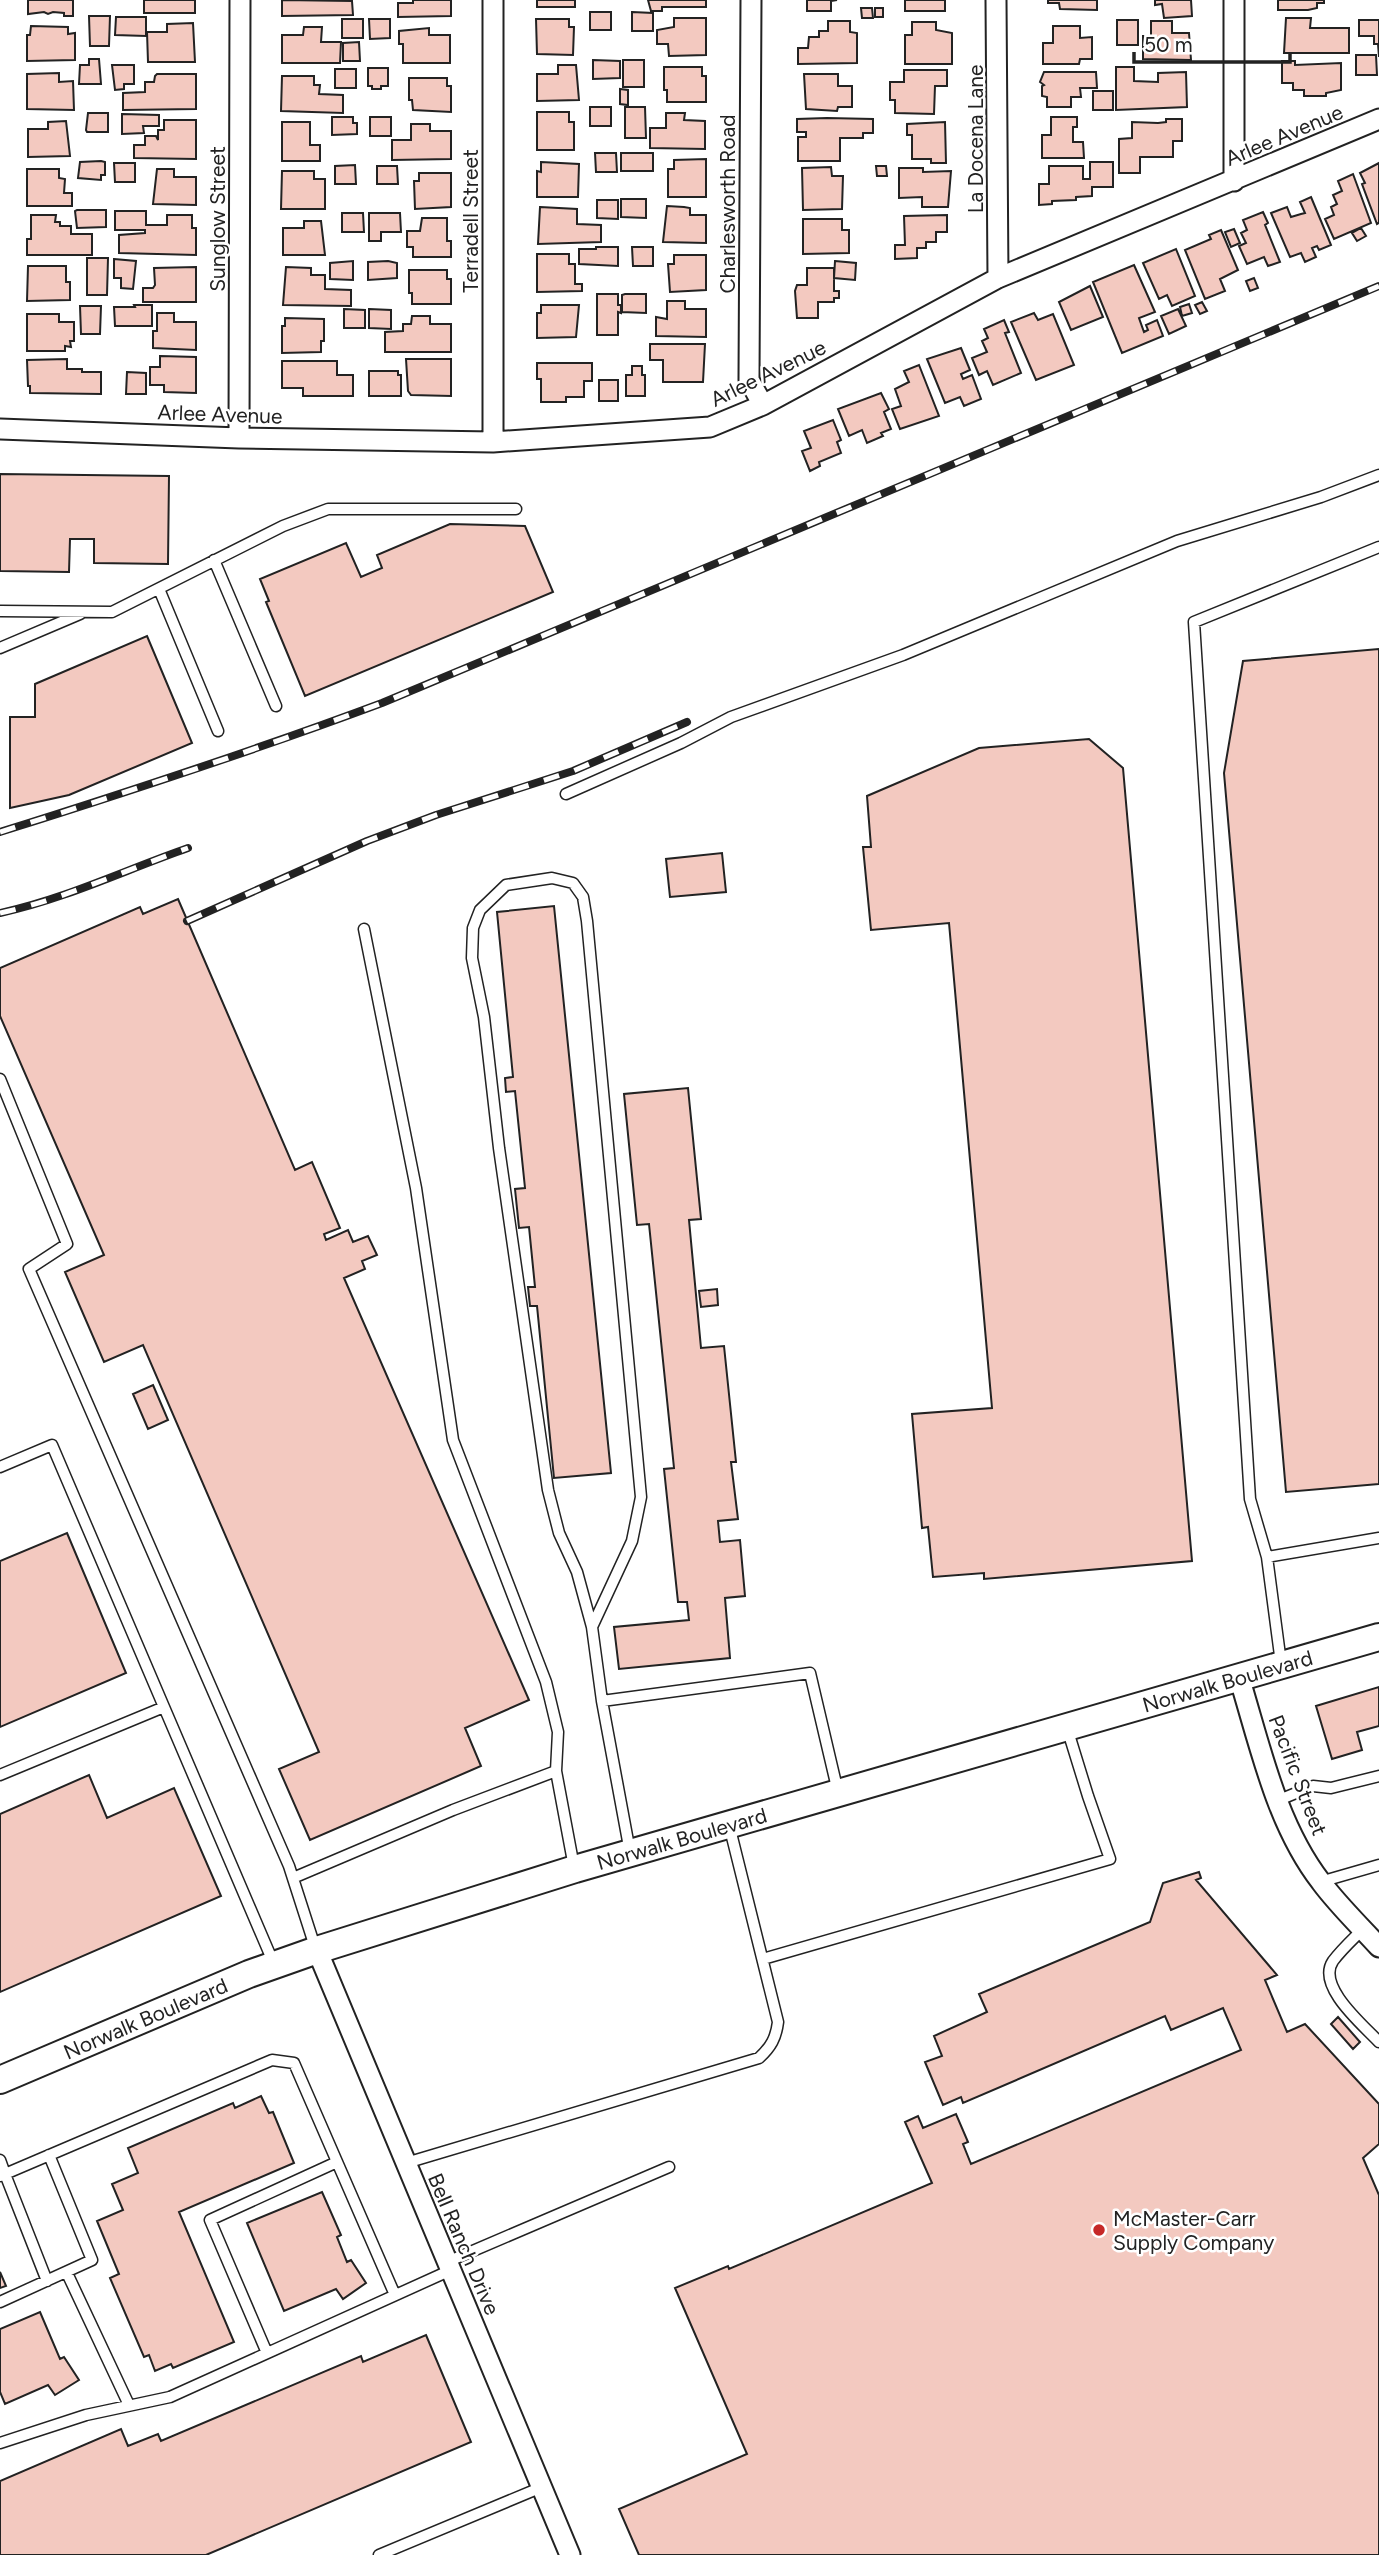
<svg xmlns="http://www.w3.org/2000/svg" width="1379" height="2555" viewBox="0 0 1379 2555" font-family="Figtree,sans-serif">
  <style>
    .building { fill: #f3c9c0; stroke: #222; stroke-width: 2 }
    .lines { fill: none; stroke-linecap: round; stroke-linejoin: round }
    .service-casing { stroke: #222; stroke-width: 13 }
    .minor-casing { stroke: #222; stroke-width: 23 }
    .secondary-casing { stroke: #222; stroke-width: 30 }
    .service { stroke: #fff; stroke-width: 10 }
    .minor { stroke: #fff; stroke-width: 19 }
    .secondary { stroke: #fff; stroke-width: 26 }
    .rail-casing { stroke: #222; stroke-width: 8 }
    .rail { stroke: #fff; stroke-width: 5; stroke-dasharray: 16; stroke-linecap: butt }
    .poi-dot { fill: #c62828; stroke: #fff; stroke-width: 2.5 }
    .labels { text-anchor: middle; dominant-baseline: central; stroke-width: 5; stroke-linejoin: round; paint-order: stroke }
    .street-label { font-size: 21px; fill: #222; stroke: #fff }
    .poi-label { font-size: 21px; fill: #222; stroke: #fff; text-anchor: start }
  </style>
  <rect width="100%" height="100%" fill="#fff"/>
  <!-- building -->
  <path class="building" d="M28,0H73V16H64V13L53,12L48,14L44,12L28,14Z
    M144,0H195V13H144Z
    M282,0L352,1L353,15L282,16Z
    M413,0H451V16L398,17V3H413Z
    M537,0H575V7H537Z
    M648,0H706V7H662V11H651Z
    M807,0H837L831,1V11H807Z
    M905,0H945V11H905Z
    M1048,0H1097V10L1060,9L1059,3H1048Z
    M1155,0H1191L1192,16L1164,18L1162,4L1155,5Z
    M1278,0H1324V3H1317V8L1308,10H1278Z
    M861,8H872L873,18H862Z
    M875,8H883V17H875Z
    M590,12H611V30H590Z
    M632,12L653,13V31H632Z
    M89,16H110L109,46H90Z
    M116,17H146V36L115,35Z
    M674,18H706V55L669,56L668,44H657V30L674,27Z
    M1286,18H1311L1310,28H1349V53H1284Z
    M342,19H363V38H342Z
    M369,19H390V38L370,39Z
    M536,19H569V27H574L573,55L537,54Z
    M1117,20H1138V45H1117Z
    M1359,20H1379V57L1378,44H1374V36H1359Z
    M828,21H850V32L857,33V63L798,64V48H808L809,37H819V31H828Z
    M1151,21H1172V33H1189L1191,60L1143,59V36H1151Z
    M912,22H936V30L952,33V64H905V35H912Z
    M193,23L195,62H148L147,32H167V24Z
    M31,26L68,27V34L75,33V60L27,61V35H30Z
    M1053,26H1080V38L1092,37V59H1080L1079,64H1043V43H1053Z
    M304,27H322L321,42H341L340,63H282V35H303Z
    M429,28V35H450V63H403V44H399V31Z
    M359,42L360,61H343V43Z
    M1356,55H1376L1377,75H1356Z
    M89,59H99L101,84H79L80,65H89Z
    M593,60L620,61V78L593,79Z
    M623,60H644V87H623Z
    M1282,61H1295V65L1341,63V90L1326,93V96H1304V90H1293V83H1282Z
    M112,65H134V84H124V89L115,90Z
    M558,65H576L579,100L537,101V74H558Z
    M664,67H702V76H706V102H667V90H664Z
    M1116,67H1134V81L1158,82V73L1186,72L1187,107L1116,110Z
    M368,68H388V86H381V89H372V86H368Z
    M335,69H356V88H335Z
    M904,70H947V86H935L934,114L895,113V100H890V82H904Z
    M1044,72H1096L1097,88H1080L1081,97H1071V107H1047V97L1042,96V86L1044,85L1040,82Z
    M59,73V82L73,81L74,110L27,109V74Z
    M157,74H196V109L123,110V93L145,92V82H154L155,76Z
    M804,74H838V86H852V107H838L837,111L806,109Z
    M282,76H314V85H320L319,94L343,95V113L281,111Z
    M409,78H447V86H451V112L413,110L412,100H409Z
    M620,89L628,90V105L620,104Z
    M1093,91H1113V110H1093Z
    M590,107H611V126H590Z
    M625,107H645L646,138H625Z
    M537,112H569V122H574V150H537Z
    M88,113H108V132H87L86,130Z
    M666,113H685L684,120L705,121V149L650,148V128H666Z
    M122,114L159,115V126H143L144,133L122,134Z
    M332,117H353V123H357V134L332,135Z
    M370,117H391V136H370Z
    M1051,117H1077V127H1073V142H1083L1084,158H1042V135H1051Z
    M827,118L873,119V133H863V138H840V161H798V137H806V132H797V119Z
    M1166,119H1182V141H1173V157H1140V173H1119V139L1132,138V122L1158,123L1166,122Z
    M164,120H196V159L134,158V145H145V136H156L158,140V130H164Z
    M66,121L70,156L28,157V129H48V122Z
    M282,122H310V145H320V161H282Z
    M945,122L946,163H931V159H912V135H907V124Z
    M411,124H430V131H451V159L392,160V140H411Z
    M595,153H616L617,172H596Z
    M621,153H653V171H621Z
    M706,159V197H668V169H674V160Z
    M101,161L105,162V175H101V180L78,178L80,162Z
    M541,162L579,164L578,197H537V171L541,172Z
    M1090,162H1113V187H1092V196L1076,197V200L1052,201V204L1039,205V184H1049V166H1083V179H1090Z
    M114,163H135V182H115Z
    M1379,163V223L1377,224L1362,184L1365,183L1360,173Z
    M355,165L356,184H335V166Z
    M377,166H397L398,184H377Z
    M876,166H886L887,176H877Z
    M831,167L832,176H843L842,209L803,210L802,168Z
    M899,168H923V172L951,171L948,207H922V197L899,198Z
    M27,169H59V178L65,179L64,193H72V206H27Z
    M157,169H174V177H196V205L153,204Z
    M282,171H314V179H325V209H281Z
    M419,173H451V207L415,209L414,181H419Z
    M1353,174L1371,223L1334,239L1325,219L1334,215L1331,207L1337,204L1333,195L1342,191L1338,181Z
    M1311,197L1331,245L1319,250L1317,246L1312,248L1316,257L1305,262L1301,253L1290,257L1271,213L1287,207L1291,217L1301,214L1305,213L1300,202Z
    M621,199H646V218L621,217Z
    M597,200H618V219L597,218Z
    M667,206L684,207L690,208V215H706V243L663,242Z
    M540,207L577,209V224L601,225V242L538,244Z
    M77,210H106V227L77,228L75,211Z
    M115,211H146V225H167V215H192V228H196V255L119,253V235L145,233V230H115Z
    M1263,212L1268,223L1265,225L1280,262L1268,266L1264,257L1247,264L1239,246L1246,243L1241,233L1247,230L1243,220Z
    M342,213H363L364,232H342Z
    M369,213H400L401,232H381V241H369Z
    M31,215H56L55,222H60V226H71V234H92V255H27V239H31Z
    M947,215V232H936V242H926V248H917V258L895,259V245H905L904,216Z
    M422,218H447V241H451V257H413V247H407V231H420Z
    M803,219H842V230H849V253L803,254Z
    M304,221H321L325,255H283V228H304Z
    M1361,228L1366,236L1357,241L1352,233Z
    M1234,229L1240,243L1231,247L1225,232Z
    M1221,230L1238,270L1220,279L1225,291L1205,299L1185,250L1211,239L1209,235Z
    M596,247H618V266L579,264V249H596Z
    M632,247H653V266H633Z
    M1176,249L1195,296L1172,306L1167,295L1159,299L1143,263Z
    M537,254H569V264H575V284H582V291L537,292Z
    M674,255H706V290L670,292L668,264H674Z
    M87,258H108L107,295H87Z
    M114,259L136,261L133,289L121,288V278H114Z
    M353,261V280L330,279V263Z
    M388,261L397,263V278L368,280V262Z
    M835,261L856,263L855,280L834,278Z
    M1134,265L1155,312L1139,318L1144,332L1148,330L1146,325L1157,320L1163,336L1122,353L1093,282Z
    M28,266H66V282H70V300L27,301Z
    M196,267V302H143V288H153L155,285L154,268Z
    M286,267L311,268V275H325V289L351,290V306L283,305Z
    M807,268H834V291H839V298H834V302H818V318H797L795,291L797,285H807Z
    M409,270H447V279H451V304H412V293H409Z
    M1254,278L1258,288L1250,291L1246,281Z
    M1090,286L1103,317L1071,330L1059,302Z
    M597,294H618V305H621V313L618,312V335H597Z
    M625,294H646V313L622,312V295Z
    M667,301H685V309H706V337L656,336V317L667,319Z
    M1202,302L1207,311L1200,314L1195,305Z
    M1189,304L1192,313L1182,316L1180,307Z
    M134,305H152V326H115L114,307H135Z
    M541,305H579L576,337L537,338V313H541Z
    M80,306H101L100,334H81Z
    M344,309L365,310V328H344Z
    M369,309L391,310V329L369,328Z
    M1178,309L1186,326L1169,334L1161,316Z
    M157,313H174V322H196V350L153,348V331H157Z
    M1034,313L1038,320L1053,314L1074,365L1036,380L1011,322Z
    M27,314H59V322H74V341H70L71,347L65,346V351H27Z
    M412,316H430V324H451V352H385V332L403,331V324H411Z
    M285,318L324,319V341H321V352L282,353V326H285Z
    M1004,320L1009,332L1005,333L1021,373L993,385L987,371L979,375L972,358L987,352L982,341L988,338L984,329Z
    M650,344H705L703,382H663V360H650Z
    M961,348L970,370L961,374L963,379L972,375L981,399L964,406L960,397L945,403L927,359Z
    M160,356L196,357V393L164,392V385H150V367H160Z
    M67,359V369H82V372H101V394L30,393V386H28L27,360Z
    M406,359H451V396L411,395L408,391Z
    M282,361H337V375H353V396H303V388H282Z
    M537,363H592V381H584V397H566V402H541V379H537Z
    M919,365L939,416L900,429L892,409L901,406L895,389L909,382L904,371Z
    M632,366H642V375H645V396H626V375H632Z
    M369,371H398V375H401V396H369Z
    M127,372L146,373V394H126Z
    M599,380H618V401H599Z
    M881,393L889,409L884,412L891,429L881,433L883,436L867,443L862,430L849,436L838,409Z
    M833,420L841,440L837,442L841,453L819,462L820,466L810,471L802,451L811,448L804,431Z
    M0,474L169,476L168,564L94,563V539H70L69,572L0,571Z
    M450,524L525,526L553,592L305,696L266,602L269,601L260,579L346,543L361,577L382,568L377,555Z
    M147,636L192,743L69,795L10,808V717H35V684Z
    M1379,649V1484L1286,1492L1224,773L1243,661Z
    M1089,739L1123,768L1192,1561L984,1579V1573L933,1577L928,1527L922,1528L912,1414L992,1408L949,923L871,930L863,847H871L867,796L979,748Z
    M722,853L726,892L670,897L666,859Z
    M178,899L295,1170L312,1162L340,1228L324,1234L326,1240L348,1230L353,1242L368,1236L377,1255L362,1261L365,1269L344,1278L529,1700L465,1728L481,1766L310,1840L279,1769L319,1752L143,1345L104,1362L65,1272L104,1255L0,1016V968L140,907L143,914Z
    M554,906L611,1473L554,1478L537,1306H530L528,1287H535L529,1227L519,1228L515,1189L525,1188L515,1091L506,1092L505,1078L513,1077L497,912Z
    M688,1088L701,1219L689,1220L701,1348L724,1346L736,1462H731L738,1519L718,1521L720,1542L740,1540L745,1596L725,1598L730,1658L619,1669L614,1627L689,1620L687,1602H678L664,1469L674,1468L649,1224L637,1225L624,1094Z
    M717,1289L718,1305L701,1307L699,1291Z
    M153,1385L168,1420L148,1429L133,1394Z
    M67,1533L126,1673L0,1727V1561Z
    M1379,1687V1726L1357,1732L1362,1750L1332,1759L1316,1706Z
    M89,1775L107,1818L174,1788L221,1896L0,1992V1814Z
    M1199,1872L1201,1878L1196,1880L1277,1975L1265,1980L1287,2032L1305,2024L1379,2104V2144L1363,2158L1379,2195V2555H639L619,2509L747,2454L675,2288L728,2266L729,2269L932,2183L905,2122L918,2116L923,2128L956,2114L968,2142L963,2144L971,2164L1241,2050L1223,2008L1171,2030L1165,2016L963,2103L961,2097L943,2105L925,2062L942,2056L934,2036L987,2012L979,1994L1150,1922L1163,1883Z
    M1338,2017L1360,2042L1353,2049L1331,2024Z
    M261,2096L269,2113L273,2112L294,2163L179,2212L234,2342L173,2368L171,2364L155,2371L149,2355L144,2357L110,2278L119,2274L97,2221L123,2210L112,2184L138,2173L128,2148L233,2103L235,2108Z
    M322,2192L341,2235L337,2237L347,2262L351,2260L366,2283L343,2299L336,2289L284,2311L247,2223Z
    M0,2272L6,2286L0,2288Z
    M40,2312L60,2359L64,2357L79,2380L55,2395L48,2385L5,2404L0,2392V2329Z
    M426,2335L471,2442L206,2555H0V2481L121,2429L128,2446L158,2434L161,2441L361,2356L363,2362Z"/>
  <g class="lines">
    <!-- service casing -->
    <g class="service-casing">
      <path id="service" d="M214,560L276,706
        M159,589L218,731
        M0,611L112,612L283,526L328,509H516
        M0,648L80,614
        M566,794L681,743L731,717L903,655L1177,541L1321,497L1379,475
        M364,929L416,1188L453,1440L546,1682L558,1732L556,1771
        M0,1079L67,1244L29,1269L289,1866L316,1950
        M0,1467L52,1445L164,1707L0,1775
        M1267,1557L1250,1499L1194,622L1379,547
        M592,1627L632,1541L641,1497L587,921L583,897L573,883L552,878L506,885L480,910L473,928L472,958L484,1017L499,1148L548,1490L559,1533L577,1572L592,1627L602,1701
        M1281,1663L1267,1557L1379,1538
        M164,1707L274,1964
        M1279,1800L1313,1786L1331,1788L1379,1776
        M630,1852L602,1701L810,1673L838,1792
        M293,1878L453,1810L556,1771L574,1867
        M1320,1882L1379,1865
        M1363,1929C1353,1939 1341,1950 1333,1961C1316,1986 1363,2025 1379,2042
        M763,1959L1110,1859L1088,1796L1067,1728
        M0,2160L5,2174L0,2176
        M406,2163L759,2058C771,2047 776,2038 778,2022L729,1825
        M447,2262L669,2167
        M67,2273L129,2405
        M47,2281L5,2174L272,2060L294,2063L395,2295
        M0,2302L92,2260L49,2155
        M267,2353L210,2220L337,2162
        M0,2443L86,2415L170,2397L451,2270
        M379,2555L542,2487"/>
    </g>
    <!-- minor casing -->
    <g class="minor-casing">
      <path id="minor" d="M751,0L749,380L763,405
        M996,0L998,278
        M1234,0V181
        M0,429L239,438L493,442L710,427L763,405L998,278L1379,119
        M239,438L240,0
        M493,442V0
        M1239,1677C1260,1745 1276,1824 1321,1882C1338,1905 1360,1926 1379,1947
        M317,1950L570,2555"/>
    </g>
    <!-- secondary casing -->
    <g class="secondary-casing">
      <g id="secondary">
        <path id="s1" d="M0,2080L249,1974L317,1950L575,1869L1379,1637"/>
      </g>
    </g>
    <!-- service -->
    <use href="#service" class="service"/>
    <!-- minor -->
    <use href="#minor" class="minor"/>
    <!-- secondary -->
    <use href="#secondary" class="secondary"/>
    <!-- rail casing -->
    <g class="rail-casing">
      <path id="rail" d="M0,832C128,792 256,750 382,703L1379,286
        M0,913C65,899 125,870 188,848
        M187,921L367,841L436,815L573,771L687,722"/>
    </g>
    <!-- rail -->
    <use href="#rail" class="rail"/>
  </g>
  <!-- markers -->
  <circle class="poi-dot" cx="1099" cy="2230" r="7"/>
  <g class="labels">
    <!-- street labels -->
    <g class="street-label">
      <text transform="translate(1284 135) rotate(-23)">Arlee Avenue</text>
      <text transform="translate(975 139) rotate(-90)">La Docena Lane</text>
      <text transform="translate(727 204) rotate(-90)">Charlesworth Road</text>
      <text transform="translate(217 219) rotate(-90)">Sunglow Street</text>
      <text transform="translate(470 221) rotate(-90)">Terradell Street</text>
      <text transform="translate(768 373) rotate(-26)">Arlee Avenue</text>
      <text transform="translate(220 414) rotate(2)">Arlee Avenue</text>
      <text stroke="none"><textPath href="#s1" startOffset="1292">Norwalk Boulevard</textPath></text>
      <text transform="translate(1298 1775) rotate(69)">Pacific Street</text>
      <text stroke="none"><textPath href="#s1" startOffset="724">Norwalk Boulevard</textPath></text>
      <text stroke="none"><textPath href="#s1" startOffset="158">Norwalk Boulevard</textPath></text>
      <text transform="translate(464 2244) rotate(67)">Bell Ranch Drive</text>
    </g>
    <!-- poi labels -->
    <g class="poi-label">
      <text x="1113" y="2218">McMaster-Carr<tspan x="1113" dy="24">Supply Company</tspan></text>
    </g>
  </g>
  <!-- scale -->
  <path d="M1134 52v10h156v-10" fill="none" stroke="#222222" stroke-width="3.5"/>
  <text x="1144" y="52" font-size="21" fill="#222222" stroke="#ffffff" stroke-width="5" paint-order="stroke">50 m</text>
</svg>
